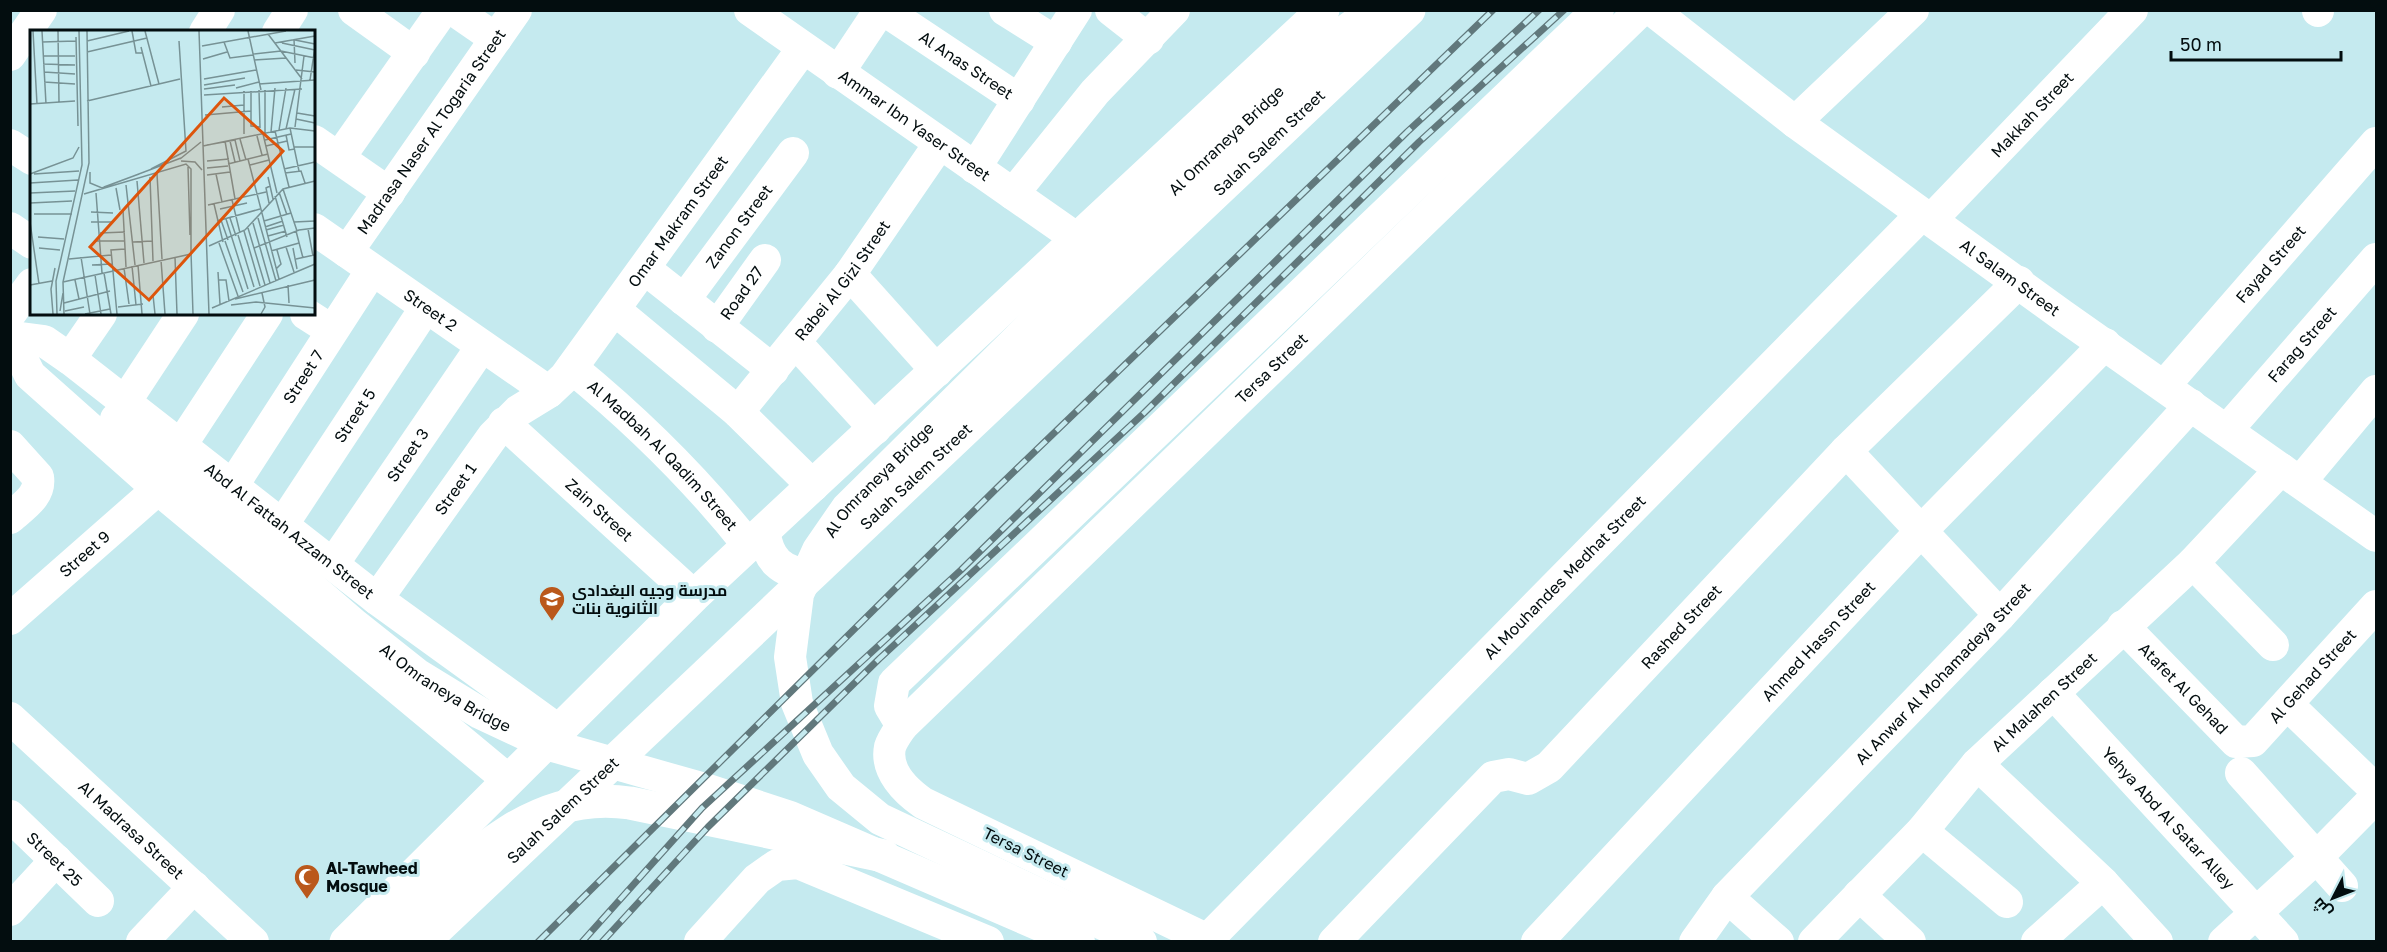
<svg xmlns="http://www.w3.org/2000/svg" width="2387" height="952" viewBox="0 0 2387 952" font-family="'Golos Text',Cairo,sans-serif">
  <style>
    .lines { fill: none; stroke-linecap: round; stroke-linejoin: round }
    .minor { stroke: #fff; stroke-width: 32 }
    .highway { stroke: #fff; stroke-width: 33 }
    .rail-casing { stroke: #61787c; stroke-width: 7 }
    .rail { stroke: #c5eaef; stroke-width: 4.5; stroke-dasharray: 14; stroke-linecap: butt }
    .labels { text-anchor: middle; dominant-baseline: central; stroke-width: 6; stroke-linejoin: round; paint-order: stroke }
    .street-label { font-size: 16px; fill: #030d0f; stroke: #c5eaef }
    .poi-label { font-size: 16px; font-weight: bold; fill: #030d0f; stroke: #c5eaef; text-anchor: start }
    .inset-road { fill: none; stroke: #779295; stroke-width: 1.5 }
    .view { fill: #dd550c; fill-opacity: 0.15; stroke: #dd550c; stroke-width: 3 }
    .inset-edge { fill: none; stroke: #030d0f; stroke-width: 3 }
  </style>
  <rect width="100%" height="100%" fill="#c5eaef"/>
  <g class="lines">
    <!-- minor -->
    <g class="minor">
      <path d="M354,10L414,53"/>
      <path d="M454,10L496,39"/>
      <path id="s1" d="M750,10L1079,240"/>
      <path id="s2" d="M884,10L1019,100"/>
      <path d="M1005,10L1056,42"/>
      <path d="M1111,10L1148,39"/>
      <path id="s3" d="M1652,10L1795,122L2062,315L2376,536"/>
      <path d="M2318,11V10"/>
      <path d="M205,32L219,10"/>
      <path d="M278,32L292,10"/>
      <path d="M10,55L41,10"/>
      <path d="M838,73L880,10"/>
      <path d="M1795,122L1913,10"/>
      <path d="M314,141L389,193"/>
      <path d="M10,145L32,159"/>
      <path d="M339,158L443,10"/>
      <path d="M975,168L1076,10"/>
      <path d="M1013,194L1095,92L1174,10"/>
      <path id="s4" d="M1931,220L2132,10"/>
      <path d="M10,228L32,243"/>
      <path id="s5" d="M314,229L549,392"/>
      <path id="s6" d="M347,252L516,10"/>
      <path d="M645,269L773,370"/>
      <path d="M850,274L937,371"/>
      <path id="s7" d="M684,300L793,153"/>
      <path d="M615,310L738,412L813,486"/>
      <path d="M10,314L32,284"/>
      <path d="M306,314L331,330"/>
      <path id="s8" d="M717,327L765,260"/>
      <path d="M796,343L875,429"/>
      <path d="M70,359L101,314"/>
      <path id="s9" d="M572,368C638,422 696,479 749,546"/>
      <path id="s10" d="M2164,386L2376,143"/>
      <path d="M125,402L183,314"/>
      <path id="s11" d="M738,412L850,274L940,143"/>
      <path id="s12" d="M116,419L355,625L418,675L480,713L546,744L708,790L790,817L1079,942"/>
      <path id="s13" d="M504,423L694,596"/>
      <path id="s14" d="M2227,430L2376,259"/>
      <path d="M181,445L267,314"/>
      <path d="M10,446L38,477C41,496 23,506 10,518"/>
      <path d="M1846,451L2000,615"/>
      <path d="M2300,482L2376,391"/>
      <path id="s15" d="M233,485L372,270"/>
      <path id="s16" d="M283,524L426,307"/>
      <path d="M2193,563L2273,645"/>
      <path id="s17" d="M333,564L482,346"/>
      <path id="s18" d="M377,599L493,436L518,411L549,392L565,377L803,48"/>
      <path id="s19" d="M10,619L158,489"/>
      <path id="s20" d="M2123,626L2236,742L2253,741L2376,606"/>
      <path id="s21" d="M2053,693L2283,942"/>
      <path d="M2287,704L2376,790"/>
      <path id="s22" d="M10,718L253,942"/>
      <path d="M902,726L890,706L894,683L1598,10"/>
      <path d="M1977,764L2103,883L2157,942"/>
      <path d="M2241,773L2342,886"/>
      <path id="s23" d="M508,780L158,489L30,375L22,359L21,338L44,341L70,359L377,599L558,730"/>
      <path id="s24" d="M10,816L98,901"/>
      <path d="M1922,831L2007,902"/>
      <path d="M1859,895L1910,942"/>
      <path d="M1727,897L1778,942"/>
      <path d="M10,910L56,860"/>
      <path id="s25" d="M1208,939L1922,214"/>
      <path d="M142,942L194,887"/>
      <path d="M700,942L757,879L777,865L798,863L988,942"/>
      <path id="s26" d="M1141,942L880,819L841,787L818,754L797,703L790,657L798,594L818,550L847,508L1054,303L1248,119L1335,38L1375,10"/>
      <path id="s27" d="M1212,942L923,803C906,791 885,771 890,747C892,740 898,732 902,726L1641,10"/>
      <path id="s28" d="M1334,942L1493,777L1509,774L1528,779L1549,767L1846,451L2019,282"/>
      <path id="s29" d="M1537,942L1921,531L2105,344"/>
      <path id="s30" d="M1695,942L1727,897L2000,615L2191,405"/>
      <path id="s31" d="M1814,942L1922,831L1977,764L2193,563L2281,469"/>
      <path d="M2037,942L2103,883"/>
      <path d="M2224,942L2315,859L2376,797"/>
    </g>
    <!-- highway -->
    <g class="highway">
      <path d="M764,532C768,560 781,572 809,575"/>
      <path d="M346,942L694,596L1323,10"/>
      <path d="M384,942C453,876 524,787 630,803L884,856"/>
      <path id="s32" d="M423,942L1409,10"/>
    </g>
    <!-- rail casing -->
    <g class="rail-casing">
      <path id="rail" d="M538,942L998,487L1493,10
        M582,942L702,808L961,570L1407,132L1539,10
        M602,942L708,827L879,659L1144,413L1419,142L1564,10"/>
    </g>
    <!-- rail -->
    <use href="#rail" class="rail"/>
  </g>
  <!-- icons -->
  <defs>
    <g id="school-pin" transform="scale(1.35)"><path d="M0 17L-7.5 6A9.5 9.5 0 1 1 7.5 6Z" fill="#ba581b" stroke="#c5eaef"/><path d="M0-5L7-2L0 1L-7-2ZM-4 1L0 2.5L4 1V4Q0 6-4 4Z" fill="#fff"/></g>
    <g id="mosque-pin" transform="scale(1.35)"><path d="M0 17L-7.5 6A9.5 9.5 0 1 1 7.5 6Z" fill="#ba581b" stroke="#c5eaef"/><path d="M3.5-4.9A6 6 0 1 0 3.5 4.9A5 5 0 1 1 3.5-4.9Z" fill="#fff"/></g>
  </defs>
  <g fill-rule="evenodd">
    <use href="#school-pin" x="552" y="599"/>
    <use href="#mosque-pin" x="307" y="877"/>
  </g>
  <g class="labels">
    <!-- street labels -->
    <g class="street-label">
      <text stroke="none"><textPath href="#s2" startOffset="99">Al Anas Street</textPath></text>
      <text stroke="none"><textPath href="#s4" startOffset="146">Makkah Street</textPath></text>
      <text stroke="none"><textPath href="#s1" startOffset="201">Ammar Ibn Yaser Street</textPath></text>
      <text stroke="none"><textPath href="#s6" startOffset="147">Madrasa Naser Al Togaria Street</textPath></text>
      <text stroke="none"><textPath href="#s26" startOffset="1172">Al Omraneya Bridge</textPath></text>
      <text stroke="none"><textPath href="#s32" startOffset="1164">Salah Salem Street</textPath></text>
      <text stroke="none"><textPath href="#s18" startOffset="486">Omar Makram Street</textPath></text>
      <text stroke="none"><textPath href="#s7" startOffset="92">Zanon Street</textPath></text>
      <text stroke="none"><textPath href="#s10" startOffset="162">Fayad Street</textPath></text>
      <text stroke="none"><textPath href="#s3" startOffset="447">Al Salam Street</textPath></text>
      <text stroke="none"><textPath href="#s11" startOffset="168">Rabei Al Gizi Street</textPath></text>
      <text stroke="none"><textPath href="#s8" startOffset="42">Road 27</textPath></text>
      <text stroke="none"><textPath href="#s5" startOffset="142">Street 2</textPath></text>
      <text stroke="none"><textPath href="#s14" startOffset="114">Farag Street</textPath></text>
      <text stroke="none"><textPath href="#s27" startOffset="928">Tersa Street</textPath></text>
      <text stroke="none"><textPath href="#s15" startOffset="129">Street 7</textPath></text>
      <text stroke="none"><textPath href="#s16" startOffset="130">Street 5</textPath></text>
      <text stroke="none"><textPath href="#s17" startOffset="132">Street 3</textPath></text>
      <text stroke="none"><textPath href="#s9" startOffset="126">Al Madbah Al Qadim Street</textPath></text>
      <text stroke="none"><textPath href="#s32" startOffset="678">Salah Salem Street</textPath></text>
      <text stroke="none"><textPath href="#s26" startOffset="686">Al Omraneya Bridge</textPath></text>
      <text stroke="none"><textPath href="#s18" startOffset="135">Street 1</textPath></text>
      <text stroke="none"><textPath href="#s13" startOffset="129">Zain Street</textPath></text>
      <text stroke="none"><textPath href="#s23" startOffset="999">Abd Al Fattah Azzam Street</textPath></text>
      <text stroke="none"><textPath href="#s19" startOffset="99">Street 9</textPath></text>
      <text stroke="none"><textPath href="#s25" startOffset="508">Al Mouhandes Medhat Street</textPath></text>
      <text stroke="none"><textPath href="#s28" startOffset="482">Rashed Street</textPath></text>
      <text stroke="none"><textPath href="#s29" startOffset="412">Ahmed Hassn Street</textPath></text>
      <text stroke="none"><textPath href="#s30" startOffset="366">Al Anwar Al Mohamadeya Street</textPath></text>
      <text stroke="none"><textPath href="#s20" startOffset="267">Al Gehad Street</textPath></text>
      <text stroke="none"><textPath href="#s12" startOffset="426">Al Omraneya Bridge</textPath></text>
      <text stroke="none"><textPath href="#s20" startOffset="87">Atafet Al Gehad</textPath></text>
      <text stroke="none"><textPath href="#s31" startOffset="333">Al Malahen Street</textPath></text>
      <text stroke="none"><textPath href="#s32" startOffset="192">Salah Salem Street</textPath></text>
      <text stroke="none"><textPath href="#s21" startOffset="170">Yehya Abd Al Satar Alley</textPath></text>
      <text stroke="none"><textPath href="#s22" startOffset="165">Al Madrasa Street</textPath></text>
      <text transform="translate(1026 852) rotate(26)">Tersa Street</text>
      <text stroke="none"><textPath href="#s24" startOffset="62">Street 25</textPath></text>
    </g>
    <!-- poi labels -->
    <g class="poi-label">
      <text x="572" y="590">مدرسة وجيه البغدادى<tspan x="572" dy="18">الثانوية بنات</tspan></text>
      <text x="326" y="868">Al-Tawheed<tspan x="326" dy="18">Mosque</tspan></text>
    </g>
  </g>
  <!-- overview -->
  <g transform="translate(30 30)">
    <rect width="285" height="285" fill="#c5eaef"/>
    <path class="inset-road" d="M3,1L7,74M12,1L16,74M28,1L29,72M102,1L106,23H112M115,1L129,54M169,1L179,284M218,1L231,60M238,4L272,49M46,7L48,96M264,9L265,33M265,10L285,14M57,11L99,1M12,12L46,11M194,12L200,28L223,25M245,13L285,6M252,13L285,20M172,16L256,1M111,17L121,56M57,22L117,8M223,24L251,21L285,28M13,26H45M173,29L197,22M224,30L256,28M13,34L45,35M266,40L285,42M14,42L45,44M174,49L226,40M280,50L285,17M14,52L45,54M229,54L285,50M174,55L215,48M206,58L229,52M174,59L205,55M229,60L230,98M221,61V96L230,97M174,65L272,59M57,71L150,49M0,74L45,71M192,77L214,75M267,83L285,86M175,85L221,81M266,89L285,93M265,97L274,26M260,98L269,141M256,99L265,59M249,100L256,58M245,101L259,157M241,102L245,58M235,103V60M214,104V61M233,104L247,163M256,105L259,120L265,119M227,106L232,125M210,109L216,130M205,110L210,131M235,110L261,104M195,111L205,169M200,111L205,132M177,115L205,110M173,116L260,98L285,101M236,116L257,111M264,117H285M150,129L171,112M218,129L249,249M151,131L165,132L172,140M177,131L199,129M198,134L238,124M220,135L239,130M158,137L160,205M177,138L198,136M121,139L156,121L149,11M254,139L285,132M60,142V153L72,158L151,128M255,143L271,141L275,153M0,144L43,128L49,117M4,144L49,141M127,144L132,229M186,144L192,172M177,145L200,142M120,147L123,231M238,147L243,169M107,151L114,233M0,153L48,150M96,155L105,235M74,157L109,144M86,158L90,180M253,159L267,201M249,162L257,185M0,163L45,161M66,163L72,243M54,164L156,134L161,139V224M245,166L257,207M202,170L210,203M0,173L42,171M239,173L236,158L240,156M184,174L193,212M178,175L236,162M190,179L217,173M93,180L96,237M61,182L83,183M4,184H42M200,188L206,206M228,188L246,251M196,189L218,259M191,190L198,210M187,191L230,179M234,191L261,183M0,192L9,254M61,192H83M264,192L285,191M223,193L240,253M235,197L253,191M218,198L235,255M278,199L283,226M236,200L254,195M214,201L230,256M266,201L273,228M70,203L95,202M208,205L224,257M238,206L256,201M8,207L34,209M66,211H95M195,211L213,262M103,212L122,211M189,213L208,266M179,216L215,200L253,159L285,151M256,217L264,242M9,218L30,220M224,218L269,200L285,198M263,218L267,239M241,221L269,213M161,222L163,284M51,227L60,284M145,227L147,284M39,229L81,225M266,229L284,225M131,230L135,284M62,235L82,234M108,235L112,284M102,236L106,275M94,238L99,274M246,239L251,234L247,220M188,242L190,274M74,243L81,284M65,245L71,284M45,250L49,269M189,250H196L199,271M33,252L161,224M0,255L22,251M258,255L259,273M123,265L125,284M205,269L285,250M34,273L80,261M201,275L226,272L285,278M88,277L113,274M182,278L285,234M30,281L33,263M35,281L54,277M23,284L21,259L25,238M27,284L26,251L52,135L49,1M34,284L33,252L59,133L57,1M55,284L80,279M87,284L81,220L95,219M231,284L235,277L232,263"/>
    <path class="view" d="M194,68L253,121L119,270L60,217Z"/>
    <rect width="285" height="285" class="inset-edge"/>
  </g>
  <!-- border -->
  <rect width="2387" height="952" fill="none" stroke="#030d0f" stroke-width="24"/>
  <!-- north arrow -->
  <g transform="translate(2333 898) rotate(228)" stroke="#c5eaef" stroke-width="4.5" paint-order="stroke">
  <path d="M0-4.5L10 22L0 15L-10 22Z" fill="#030d0f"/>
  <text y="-9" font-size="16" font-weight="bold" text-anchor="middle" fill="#030d0f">ش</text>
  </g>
  <!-- scale -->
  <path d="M2171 51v9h170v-9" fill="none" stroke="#030d0f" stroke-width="3"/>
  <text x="2180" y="51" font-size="18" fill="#030d0f" stroke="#c5eaef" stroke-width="4.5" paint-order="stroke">50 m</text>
</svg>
